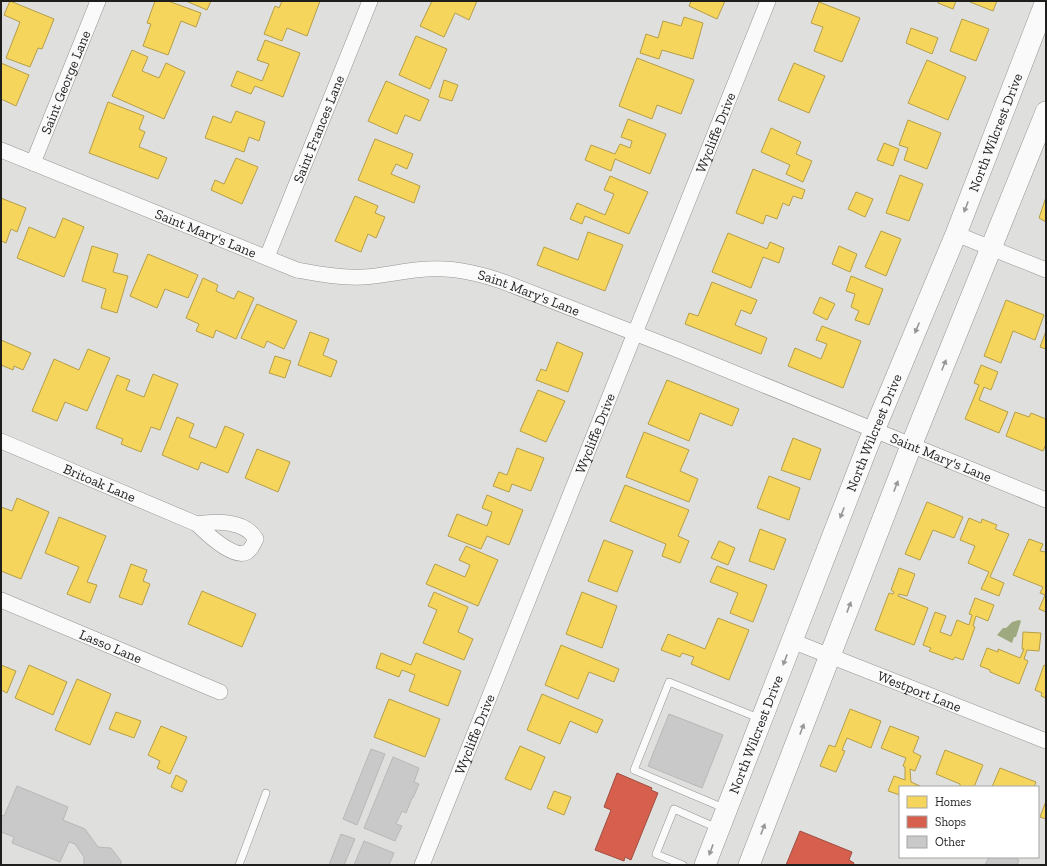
<svg xmlns="http://www.w3.org/2000/svg" width="1047" height="866" viewBox="0 0 1047 866" font-family="'Zilla Slab',serif">
  <style>
    .water { fill: #9fa980 }
    .homes { fill: #f6d55c; stroke: #b59e49 }
    .shops { fill: #d6604d; stroke: #9f4c3f }
    .building { fill: #c8c9c8; stroke: #b7b8b7 }
    .lines { fill: none; stroke-linecap: round; stroke-linejoin: round }
    .service-casing { stroke: #949592; stroke-width: 8 }
    .minor-casing { stroke: #949592; stroke-width: 16 }
    .secondary-casing { stroke: #949592; stroke-width: 22 }
    .service { stroke: #fafafa; stroke-width: 7 }
    .minor { stroke: #fafafa; stroke-width: 15 }
    .secondary { stroke: #fafafa; stroke-width: 21 }
    .oneway { fill: #979797 }
    .labels { text-anchor: middle; dominant-baseline: central; stroke-width: 4; stroke-linejoin: round; paint-order: stroke }
    .street-label { font-size: 14px; fill: #1e1f1d; stroke: #fff }
  </style>
  <rect width="100%" height="100%" fill="#dfe0dd"/>
  <!-- water -->
  <path class="water" d="M1019,620L1021,621L1016,637H1014L1012,643L997,635L1003,628H1006L1012,622Z"/>
  <!-- homes -->
  <path class="homes" d="M10,1L54,19L42,49L38,48L30,67L6,58L20,22L4,15Z
    M155,1H168L201,13L196,27L181,21L168,55L143,46L151,24L147,23Z
    M186,1H211L207,10Z
    M282,1H320L307,36L287,28L282,41L264,34L275,6L279,8Z
    M432,1H477L469,20L455,13L444,37L420,26Z
    M691,1H725L717,19L689,6Z
    M938,1H956L953,9L938,3Z
    M970,1H997L993,11L970,2Z
    M819,2L860,18L842,62L814,51L823,27L811,23Z
    M684,17L703,23L693,59L662,50L659,59L640,53L646,34L658,38L663,21L681,26Z
    M962,19L989,29L976,61L950,51Z
    M911,28L938,38L932,54L906,43Z
    M416,36L447,49L430,89L399,75Z
    M265,40L300,53L283,97L255,86L251,94L231,86L237,71L262,81L269,64L257,60Z
    M132,50L148,57L142,71L159,78L166,63L185,72L164,119L112,96Z
    M637,58L694,80L681,114L657,105L652,119L619,106Z
    M927,60L966,77L948,120L908,103Z
    M1,63L29,75L16,106L1,99Z
    M794,63L825,76L809,113L778,100Z
    M444,80L458,85L452,101L439,97Z
    M386,81L429,100L420,121L405,115L397,134L368,121Z
    M108,102L144,116L139,129L145,132L139,147L167,158L158,179L89,153Z
    M236,111L265,122L259,141L249,137L244,152L205,138L213,116L231,123Z
    M628,119L666,134L650,174L615,159L611,171L585,160L591,145L615,154L620,144L630,148L632,141L621,137Z
    M908,120L941,133L927,169L904,160L908,148L899,145Z
    M771,128L801,142L796,154L812,161L803,182L786,174L790,165L761,152Z
    M375,139L413,154L407,169L396,164L391,174L420,186L414,203L358,180Z
    M884,143L899,149L893,166L877,160Z
    M236,158L258,167L242,204L211,190L215,180L224,184Z
    M753,169L805,190L802,199L793,196L789,206L783,203L777,219L766,215L763,224L736,213Z
    M900,175L923,184L909,221L886,213Z
    M610,176L648,192L629,234L585,216L582,224L570,219L577,203L605,215L614,194L604,190Z
    M856,192L873,199L865,217L848,209Z
    M355,196L378,206L375,213L385,217L376,238L368,234L361,252L335,241Z
    M1046,197V222L1039,218Z
    M1,198L26,208L17,232L11,229L6,243L1,241Z
    M63,218L84,227L64,277L17,258L29,227L55,238Z
    M881,231L901,239L886,276L865,267Z
    M588,232L623,245L605,291L537,265L544,247L578,260Z
    M728,233L767,249L770,242L784,248L779,263L763,257L751,288L712,272Z
    M92,246L118,254L113,272L128,276L117,313L101,308L106,289L82,281Z
    M839,246L857,254L850,272L832,264Z
    M148,254L198,275L188,298L165,289L157,308L130,296Z
    M851,276L883,289L869,325L855,320L859,311L851,307L855,294L846,291Z
    M203,278L218,285L216,291L234,299L238,291L254,298L236,339L216,330L213,338L196,331L199,324L186,318Z
    M712,282L757,300L751,314L741,310L735,325L767,338L761,354L685,324L689,313L698,316Z
    M820,297L835,304L827,320L813,313Z
    M1006,300L1044,315L1035,340L1013,331L1001,363L984,356Z
    M257,304L297,321L284,349L267,341L264,348L241,338Z
    M822,326L861,341L843,388L788,366L795,348L821,359L827,344L816,340Z
    M1046,331V349L1040,347Z
    M310,332L329,339L323,355L337,361L331,377L298,365Z
    M1,340L31,353L23,370L14,366L13,370L1,365Z
    M557,342L583,353L568,392L536,380L541,369L546,371Z
    M88,349L110,358L87,411L65,402L57,421L32,411L54,359L79,370Z
    M275,356L291,361L285,378L269,373Z
    M981,365L998,372L991,390L984,387L979,400L1008,412L999,433L965,419L979,385L974,383Z
    M153,374L178,384L160,430L151,427L141,452L121,444L123,439L96,428L117,375L130,380L126,390L144,397Z
    M667,380L739,409L732,426L700,413L689,441L648,424Z
    M538,390L565,401L546,442L520,431Z
    M1015,412L1029,417L1031,413L1046,419V444L1043,451L1006,436Z
    M177,417L194,424L189,437L216,448L225,426L244,434L228,473L201,462L198,470L162,455Z
    M644,432L689,450L680,471L698,479L689,502L626,477Z
    M793,438L821,449L810,480L781,470Z
    M517,448L544,458L531,491L512,484L509,492L493,486L499,472L507,475Z
    M257,449L290,462L278,492L245,478Z
    M769,476L800,488L789,520L757,508Z
    M625,485L689,510L678,536L689,541L680,563L662,556L666,544L610,521Z
    M487,495L523,510L509,545L487,536L481,549L448,536L457,514L487,526L492,512L482,508Z
    M17,498L49,512L21,579L1,571V507L12,511Z
    M927,502L963,517L954,538L933,530L920,560L905,554Z
    M59,517L106,536L87,582L97,585L90,603L67,594L79,567L45,553Z
    M969,518L981,523L982,519L997,525L995,529L1009,534L990,577L1004,583L999,596L981,589L989,572L968,563L975,546L960,540Z
    M760,529L786,539L774,570L749,561Z
    M1029,539L1043,544L1040,551L1046,552V612L1039,609L1045,595L1040,593L1043,587L1013,575Z
    M604,540L633,551L617,592L588,581Z
    M719,541L735,548L728,565L711,558Z
    M466,546L498,560L478,606L426,584L435,564L465,577L470,565L459,560Z
    M131,564L147,570L143,581L150,584L142,605L119,597Z
    M717,566L767,585L753,622L730,613L738,593L710,582Z
    M899,568L915,574L907,596L899,594L898,596L928,608L914,645L875,630L889,593L893,594L894,592L891,590Z
    M202,591L256,614L242,647L188,624Z
    M434,592L468,607L458,632L473,639L464,660L423,643L437,610L428,606Z
    M582,592L617,606L602,648L566,634Z
    M975,598L994,605L988,621L976,616L973,626L975,627L963,660L955,657L953,660L929,651L931,648L923,645L935,612L946,616L940,632L951,636L957,620L969,625L972,615L969,614Z
    M718,618L749,630L729,680L691,664L694,657L682,653L680,657L661,650L668,634L705,649Z
    M1023,632L1041,633L1039,651L1027,650L1024,659L1028,661L1019,684L990,672V670L980,666L987,648L998,652V649L1020,658L1024,649H1022Z
    M561,645L619,669L614,682L589,672L578,699L545,685Z
    M381,653L411,665L416,653L461,671L448,706L409,691L415,675L402,670L399,677L376,668Z
    M1,665L16,671L7,693L1,690Z
    M29,665L67,682L53,715L15,698Z
    M1044,665L1046,666V698L1041,696L1042,693L1035,690Z
    M77,679L111,694L90,745L55,730Z
    M542,694L603,720L597,733L570,721L560,744L527,730Z
    M389,699L440,719L425,757L374,737Z
    M850,709L881,721L871,748L847,738L842,750L845,751L836,772L820,766L829,745L835,747Z
    M116,712L141,721L134,738L109,729Z
    M161,726L187,737L170,774L157,768L160,761L148,755Z
    M890,726L919,737L913,752L921,756L915,771L910,769L911,782L920,786L900,787V795L888,791L894,776L905,780V767L903,766L906,758L881,748Z
    M520,746L545,757L531,790L505,779Z
    M945,750L983,765L974,787H960V784L936,774Z
    M1000,768L1036,782L1034,787H992Z
    M176,775L187,781L182,792L171,787Z
    M554,791L571,797L564,815L547,808Z
    M1046,801V819L1040,817Z"/>
  <!-- shops -->
  <path class="shops" d="M617,773L652,788L651,790L658,793L631,860L625,857L624,861L595,850L611,810L604,807Z
    M800,831L852,852L849,860L854,863L853,865H786Z"/>
  <!-- building -->
  <path class="building" d="M669,714L723,735L702,788L648,766Z
    M371,749L385,754L357,825L343,819Z
    M393,757L419,768L414,782L419,784L413,798H412L406,813L402,811L396,824L402,826L395,841L364,828Z
    M17,786L68,807L63,820L85,829L98,847L111,848L121,861V865H84V857L75,844L69,842L60,862L12,843L14,837L1,832V815L4,816Z
    M341,834L355,839L344,865H329Z
    M364,841L394,853L389,865H354Z
    M989,857H1012L1019,860L1017,865H985Z"/>
  <g class="lines">
    <!-- service casing -->
    <g class="service-casing">
      <path id="service" d="M726,809L634,770L669,682L761,719
        M239,865L266,793
        M683,865L656,854L674,809L717,828"/>
    </g>
    <!-- minor casing -->
    <g class="minor-casing">
      <g id="minor">
        <path id="s1" d="M1,150L297,270C319,274 340,278 363,277C384,276 405,270 427,269C453,267 479,273 504,282L678,350L1046,500"/>
        <path id="s2" d="M33,163L98,1"/>
        <path d="M956,234L1046,270"/>
        <path id="s3" d="M267,257L370,1"/>
        <path id="s4" d="M1,441L197,524C206,533 234,560 247,552C252,549 253,544 256,539C245,520 216,521 197,524"/>
        <path id="s5" d="M1,600L220,692"/>
        <path id="s6" d="M792,641L1046,741"/>
        <path id="s7" d="M422,865L768,1"/>
      </g>
    </g>
    <!-- secondary casing -->
    <g class="secondary-casing">
      <g id="secondary">
        <path id="s8" d="M705,865L868,445L956,234L1046,1"/>
        <path d="M749,865L911,446L1046,112"/>
      </g>
    </g>
    <!-- service -->
    <use href="#service" class="service"/>
    <!-- minor -->
    <use href="#minor" class="minor"/>
    <!-- secondary -->
    <use href="#secondary" class="secondary"/>
  </g>
  <!-- one-way arrows -->
  <defs><path id="oneway-solid" d="M-6-.8H1V-3.2L6.5 0L1 3.2V.8H-6Z"/></defs>
  <g class="oneway">
    <use href="#oneway-solid" transform="translate(966 207) rotate(111)"/>
    <use href="#oneway-solid" transform="translate(917 328) rotate(113)"/>
    <use href="#oneway-solid" transform="translate(944 365) rotate(-68)"/>
    <use href="#oneway-solid" transform="translate(896 486) rotate(-69)"/>
    <use href="#oneway-solid" transform="translate(842 513) rotate(111)"/>
    <use href="#oneway-solid" transform="translate(849 607) rotate(-69)"/>
    <use href="#oneway-solid" transform="translate(785 660) rotate(111)"/>
    <use href="#oneway-solid" transform="translate(802 729) rotate(-69)"/>
    <use href="#oneway-solid" transform="translate(763 829) rotate(-69)"/>
    <use href="#oneway-solid" transform="translate(711 850) rotate(110)"/>
  </g>
  <g class="labels">
    <!-- street labels -->
    <g class="street-label">
      <text stroke="none"><textPath href="#s2" startOffset="87">Saint George Lane</textPath></text>
      <text stroke="none"><textPath href="#s3" startOffset="138">Saint Frances Lane</textPath></text>
      <text stroke="none"><textPath href="#s7" startOffset="789">Wycliffe Drive</textPath></text>
      <text stroke="none"><textPath href="#s8" startOffset="788">North Wilcrest Drive</textPath></text>
      <text stroke="none"><textPath href="#s1" startOffset="221">Saint Mary's Lane</textPath></text>
      <text stroke="none"><textPath href="#s1" startOffset="556">Saint Mary's Lane</textPath></text>
      <text stroke="none"><textPath href="#s7" startOffset="465">Wycliffe Drive</textPath></text>
      <text stroke="none"><textPath href="#s8" startOffset="464">North Wilcrest Drive</textPath></text>
      <text stroke="none"><textPath href="#s1" startOffset="1000">Saint Mary's Lane</textPath></text>
      <text stroke="none"><textPath href="#s4" startOffset="107">Britoak Lane</textPath></text>
      <text stroke="none"><textPath href="#s5" startOffset="119">Lasso Lane</textPath></text>
      <text stroke="none"><textPath href="#s6" startOffset="137">Westport Lane</textPath></text>
      <text stroke="none"><textPath href="#s7" startOffset="141">Wycliffe Drive</textPath></text>
      <text stroke="none"><textPath href="#s8" startOffset="140">North Wilcrest Drive</textPath></text>
    </g>
  </g>
  <!-- border -->
  <rect width="1047" height="866" fill="none" stroke="#1e1f1d" stroke-width="4"/>
  <!-- legend -->
  <rect x="899" y="786" width="140" height="72" fill="#ffffff" stroke="#a5a5a5"/>
  <rect x="907" y="796" width="20" height="12" fill="#f6d55c" stroke="#a5a5a5"/>
  <text x="935" y="806" font-size="12" fill="#1e1f1d">Homes</text>
  <rect x="907" y="816" width="20" height="12" fill="#d6604d" stroke="#a5a5a5"/>
  <text x="935" y="826" font-size="12" fill="#1e1f1d">Shops</text>
  <rect x="907" y="836" width="20" height="12" fill="#c8c9c8" stroke="#a5a5a5"/>
  <text x="935" y="846" font-size="12" fill="#1e1f1d">Other</text>
</svg>
